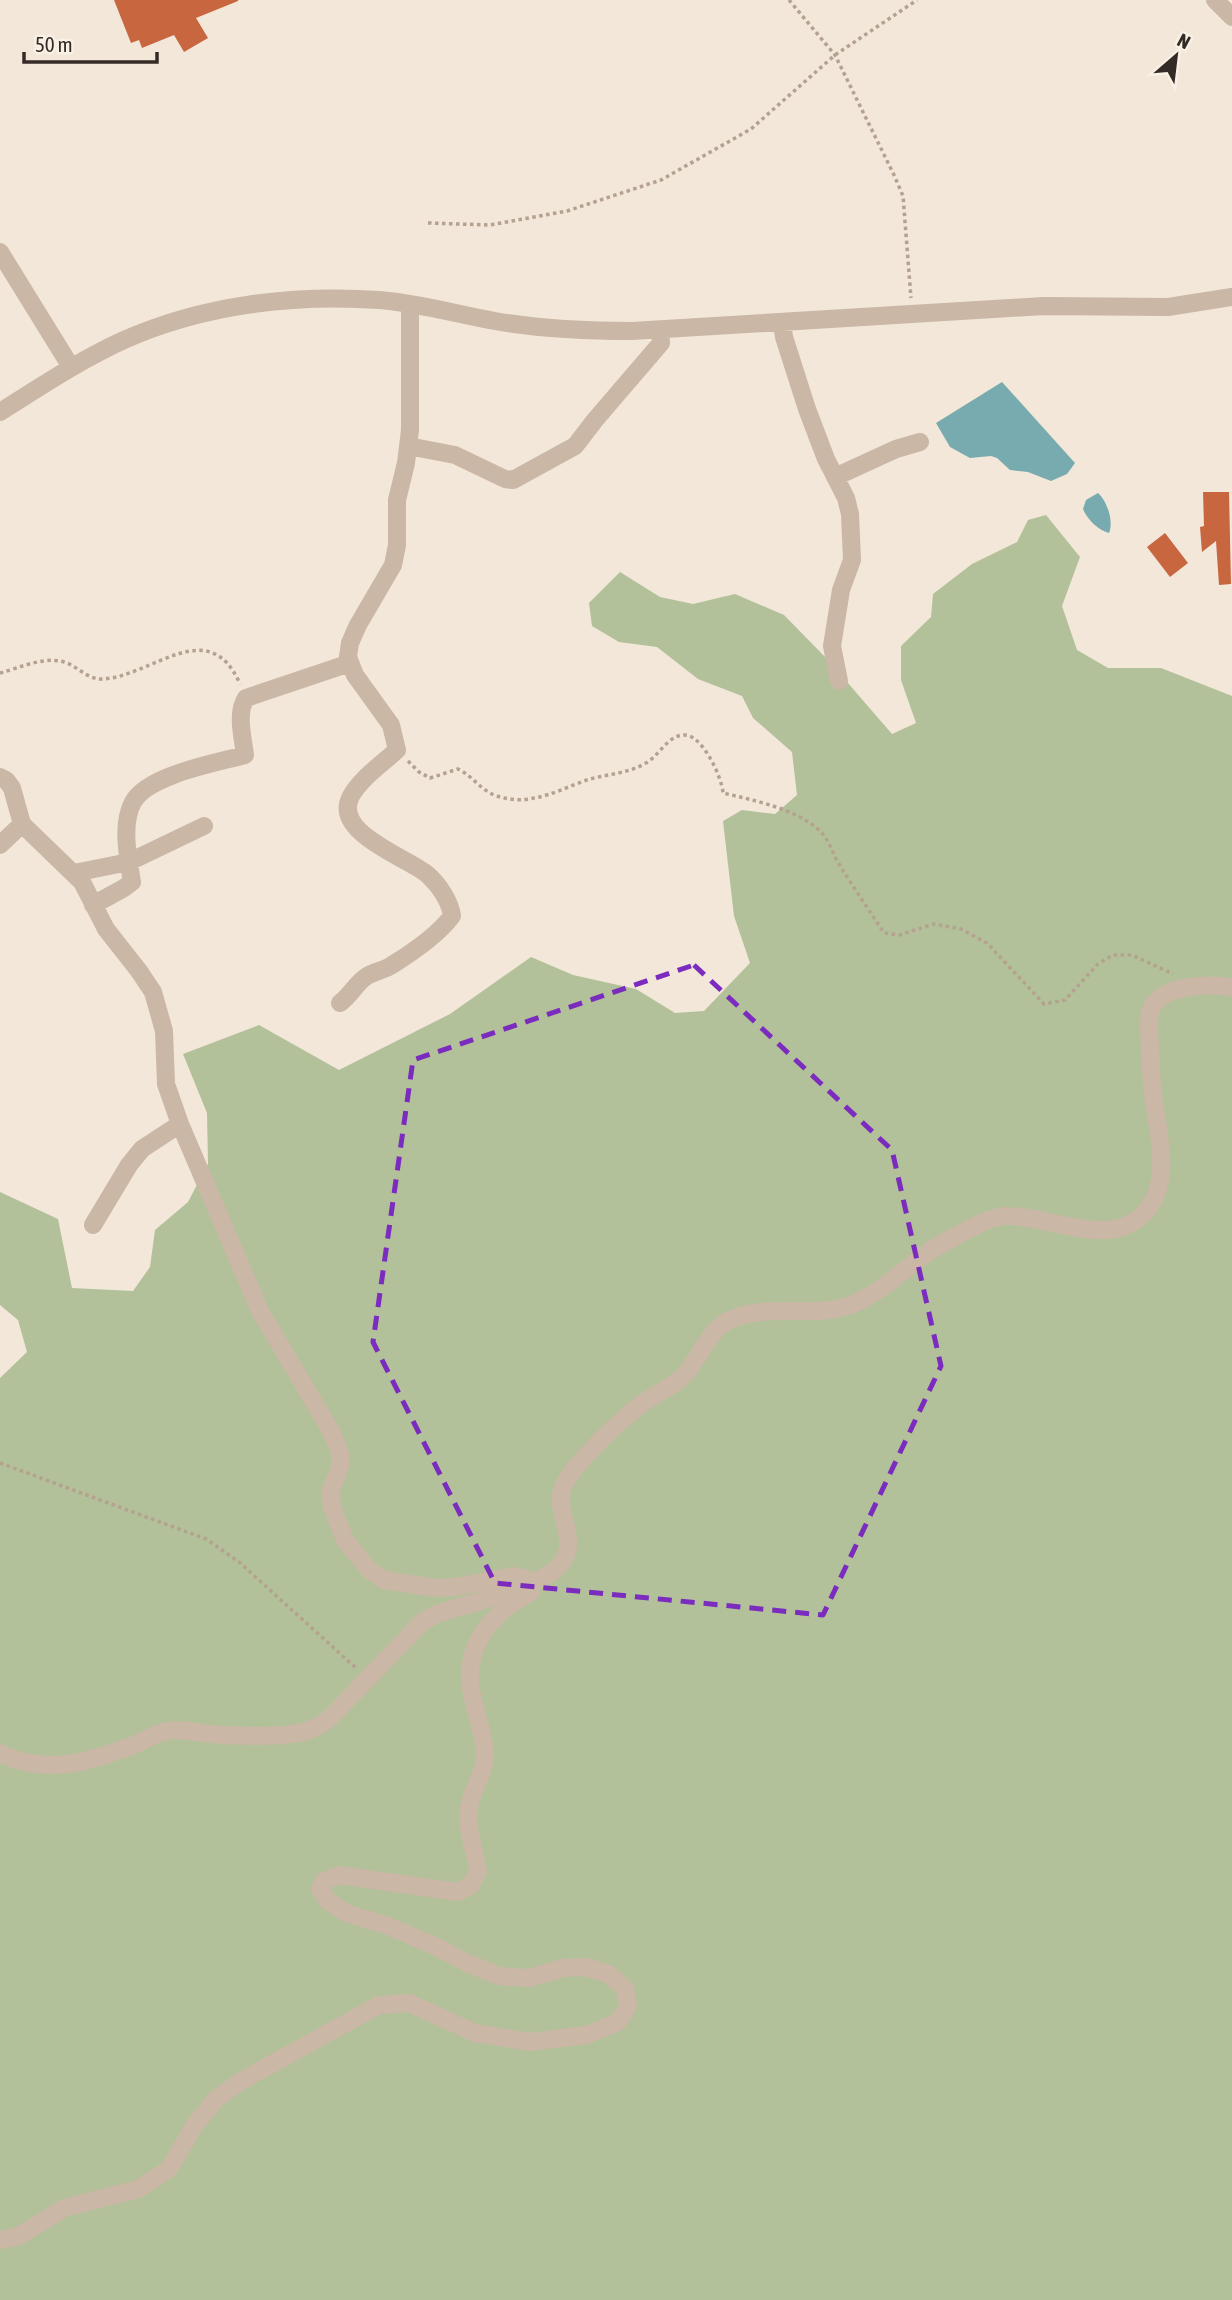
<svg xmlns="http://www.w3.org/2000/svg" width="1232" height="2300" viewBox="0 0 1232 2300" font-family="'Asap Condensed',sans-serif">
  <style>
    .green { fill: #b2c199 }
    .water { fill: #77abaf }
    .building { fill: #c86640 }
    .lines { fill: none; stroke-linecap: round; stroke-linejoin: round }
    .path { stroke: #b5a18f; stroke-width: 3.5; stroke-dasharray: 3.5 3.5; stroke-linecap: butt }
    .minor { stroke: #cab7a5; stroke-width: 18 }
    .marked { fill: none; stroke: #7b2cbf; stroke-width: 5; stroke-dasharray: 14 9; stroke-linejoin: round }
  </style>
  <rect width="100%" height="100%" fill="#f2e7d9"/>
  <!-- green -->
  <path class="green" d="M1046,515L1080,557L1062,606L1077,650L1108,668H1161L1232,696V2300H0V1378L27,1352L18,1320L0,1305V1192L58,1219L72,1288L133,1291L150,1267L155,1230L188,1202L208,1164L207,1113L183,1054L259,1025L339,1070L450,1014L531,957L573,975L636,989L675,1013L704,1011L750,963L734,916L723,821L742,810L775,814L797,795L792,752L753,718L742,696L698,679L657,647L619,642L592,626L589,603L620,572L660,597L693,604L735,594L784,615L828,660L892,734L916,723L901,680V646L931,617L933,594L972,564L1017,542L1028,520Z"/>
  <!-- water -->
  <path class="water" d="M1002,382L1075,463L1067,474L1051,481L1028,472L1010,470L997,458L991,456L970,458L950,447L936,423Z
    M1098,493C1107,501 1114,521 1109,533C1098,530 1087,519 1083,509L1086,500Z"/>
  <!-- building -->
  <path class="building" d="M114,0H238V1L196,18L208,38L184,52L174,35L142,48L139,40L131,43Z
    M1203,492H1229L1231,584L1219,585L1216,541L1202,552L1200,527L1204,526Z
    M1165,533L1188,563L1170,577L1147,547Z"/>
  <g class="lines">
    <!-- path -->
    <path class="path" d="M789,0L835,55L894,175L903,196L911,298
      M428,223L490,225L567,211L661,180L751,129L835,55L917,0
      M0,673C19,668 44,656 64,662C78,666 87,680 103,679C153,676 209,613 240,684
      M408,761L419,772L430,778L458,769C473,776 481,791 497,796C509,800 523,801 534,798C553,795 571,785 590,779C609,774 629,773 646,763C659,756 668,735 684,735C702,734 722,777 723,793C753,800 797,809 820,831C830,841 832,853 839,864C853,887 869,910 884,933L899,935L934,924L961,929L987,943L1044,1004L1065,1000L1098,964L1113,955H1132L1173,974
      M0,1463L206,1539L239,1562L356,1668"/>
    <!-- minor -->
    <path class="minor" d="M1215,0L1232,17
      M0,252L71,367
      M782,322L784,337L807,409L826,459L846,498L850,514L852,560L841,590L832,646L839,681
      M0,412C40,387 80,360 124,340C203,305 293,294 379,300C418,303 456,314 495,321C540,329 586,331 632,331L1044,306L1168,307L1232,297
      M408,446L455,455L505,479L513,480L575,446L595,420L661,343L660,330
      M835,477L896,449L920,442
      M0,777L6,780L12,788L22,824L82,882L106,929L139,971L153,992L164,1031L166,1084L180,1124L260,1311L331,1431L340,1453V1467L330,1492L332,1507L345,1540L369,1570L384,1580L436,1588L455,1587L513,1576L527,1579L534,1583
      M0,845L22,824
      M74,873L129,862L204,826
      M93,905L124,888L132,882C128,858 121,824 133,802C148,775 216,763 245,755C243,738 236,713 246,698L350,663
      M340,1003C351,995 356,983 367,976C375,971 385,970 392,965C413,952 438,935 452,916C450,901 439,885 428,875C409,858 331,833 351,796C361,778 382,764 397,750L391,725L355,675L348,657L350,643L358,625L393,565L397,545V500L406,463L410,430V305
      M93,1225L129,1165L142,1149L180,1124
      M0,1753C44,1776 89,1762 134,1745C143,1741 153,1735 163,1732C178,1728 196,1732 211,1734C235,1736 285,1738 307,1731C316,1728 323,1724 330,1718L422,1622L437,1614C467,1604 540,1587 559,1566C583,1540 551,1512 564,1485C576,1461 621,1419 643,1403C657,1393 675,1386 687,1372C700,1356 709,1331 728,1321C766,1301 814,1320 853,1304C880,1293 903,1270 927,1253C940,1244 955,1237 969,1229C981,1223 994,1216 1009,1216C1053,1216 1117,1254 1150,1206C1171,1175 1157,1129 1153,1095C1151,1079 1151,1063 1150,1047C1149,1035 1147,1015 1153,1005C1168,984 1209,984 1232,987
      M0,2240L19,2236L64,2208L138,2189L169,2169L194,2126L216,2099L241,2081L379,2005L409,2003L475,2033L530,2042L587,2035L618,2022L628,2006L625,1989L609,1974L585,1967L563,1968L529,1978L500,1976L469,1964L437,1947L386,1925L346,1913L328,1901L320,1889L324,1881L339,1875L458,1892L471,1885L478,1871C475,1849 466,1831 469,1808C471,1790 484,1776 485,1758C485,1734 475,1713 471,1689C464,1644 493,1612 531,1592"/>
  </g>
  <!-- marked area -->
  <path class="marked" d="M694,965L892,1150L941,1366L823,1615L495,1583L373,1342L413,1060Z"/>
  <!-- north arrow -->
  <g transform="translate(1176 56) rotate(28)" stroke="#f9f1e5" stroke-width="5" paint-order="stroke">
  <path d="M0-5L12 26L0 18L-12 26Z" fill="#352b26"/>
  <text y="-10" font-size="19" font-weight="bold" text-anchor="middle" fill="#352b26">N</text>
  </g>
  <!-- scale -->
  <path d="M24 52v10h133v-10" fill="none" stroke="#352b26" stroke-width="3.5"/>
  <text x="35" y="52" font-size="21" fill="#352b26" stroke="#f9f1e5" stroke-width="5" paint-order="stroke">50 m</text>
</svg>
